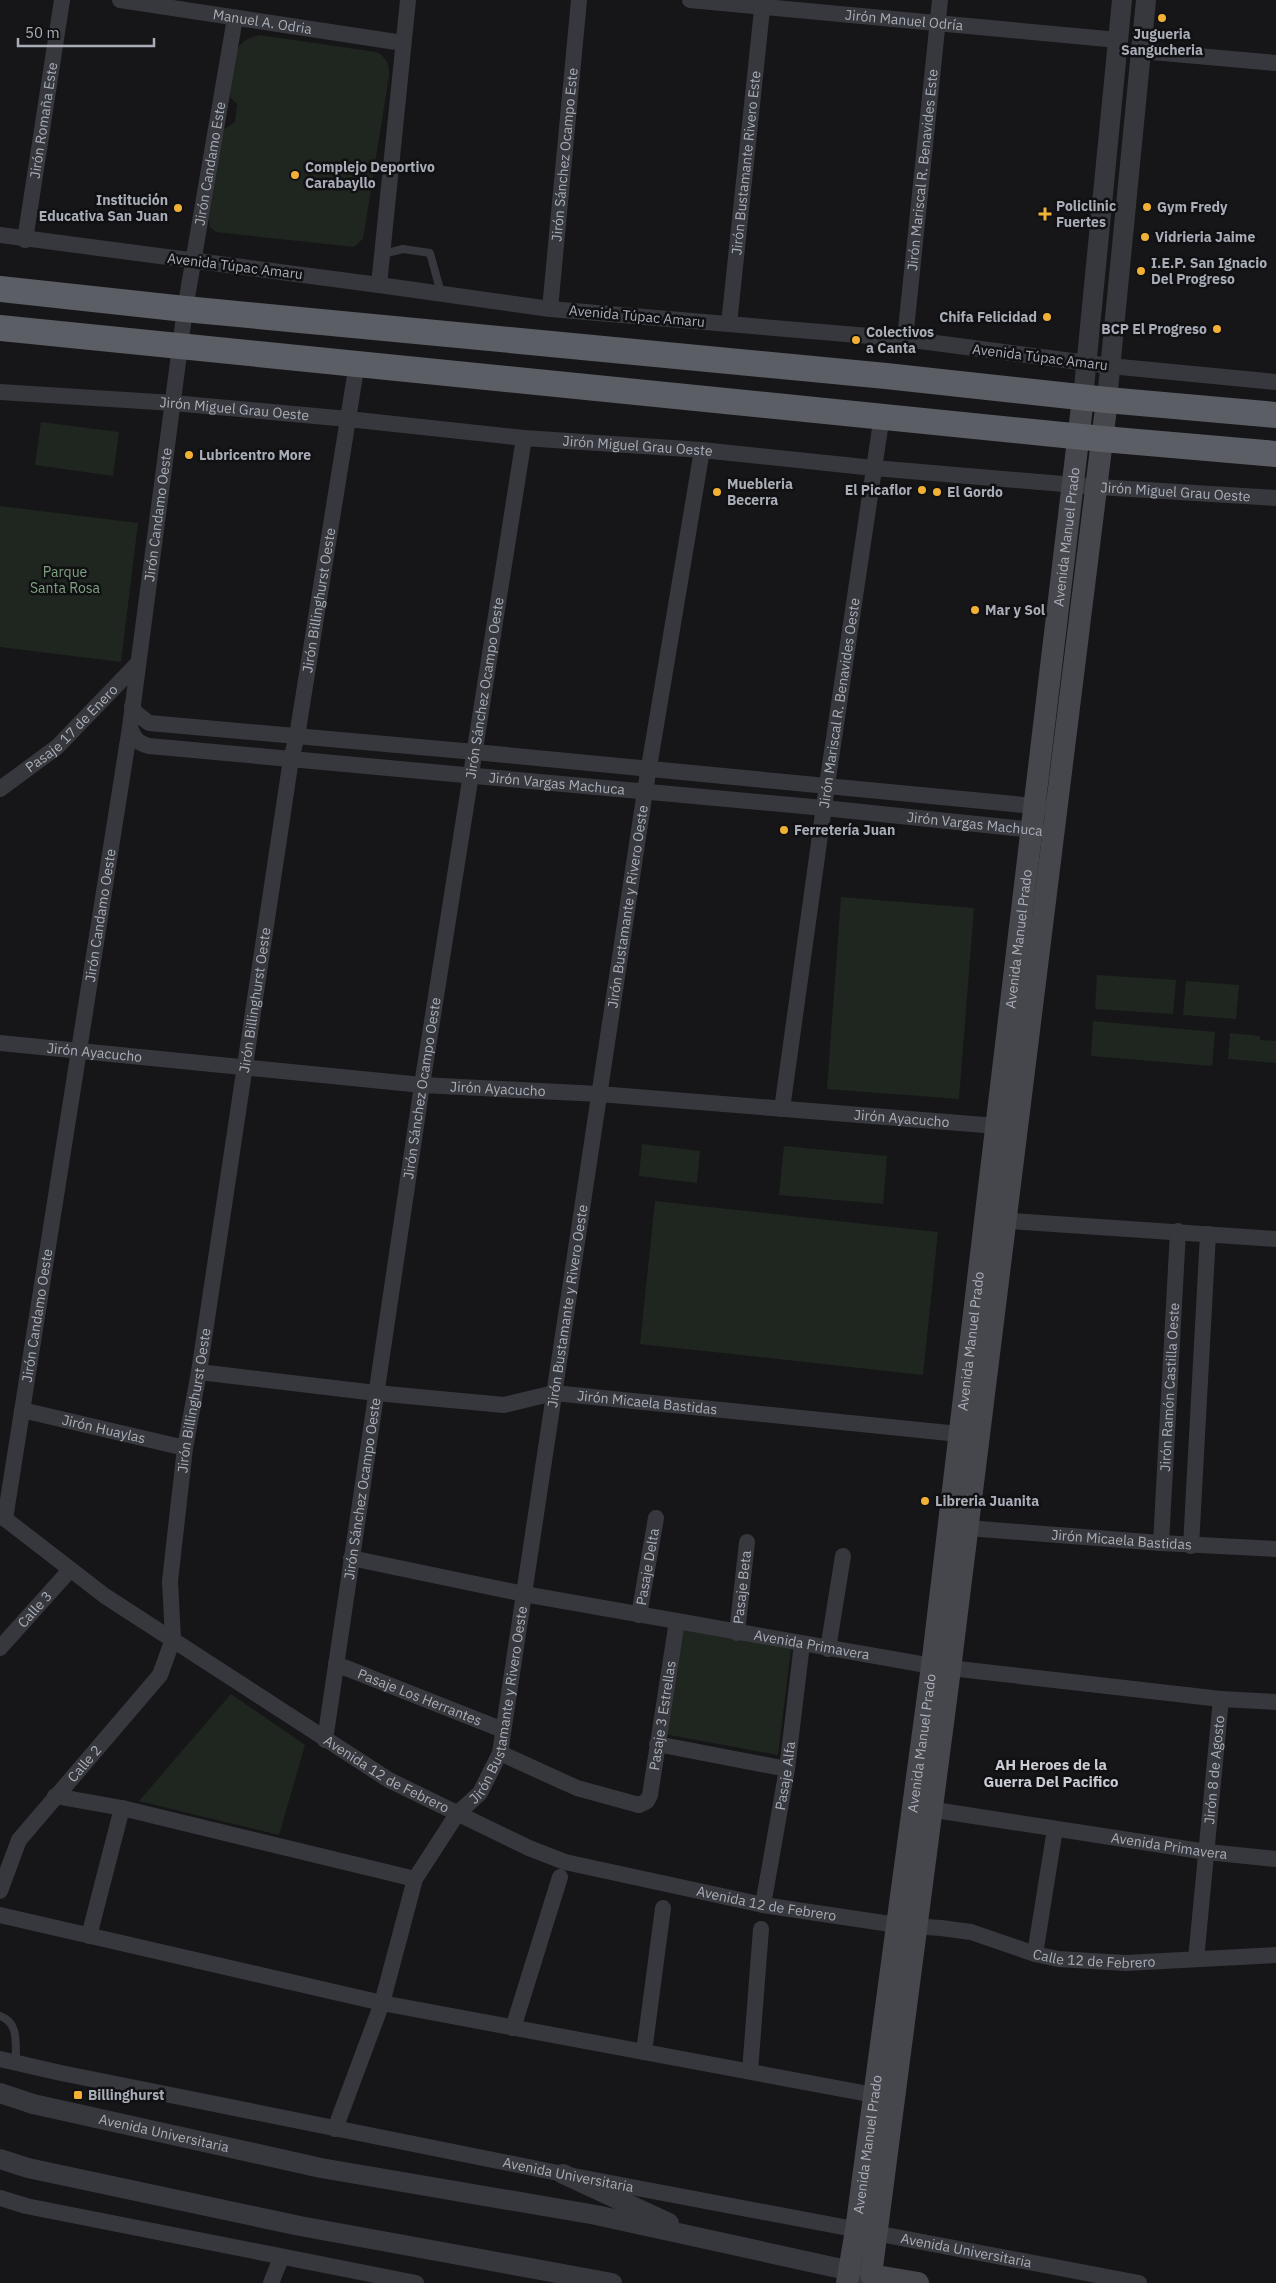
<svg xmlns="http://www.w3.org/2000/svg" width="1276" height="2283" viewBox="0 0 1276 2283" font-family="'IBM Plex Sans',sans-serif">
  <style>
    .green { fill: #1e261f }
    .lines { fill: none; stroke-linecap: round; stroke-linejoin: round }
    .service { stroke: #37383d; stroke-width: 8 }
    .minor { stroke: #37383d; stroke-width: 16 }
    .tertiary { stroke: #37383d; stroke-width: 20 }
    .secondary { stroke: #45474d; stroke-width: 22 }
    .trunk { stroke: #5b5e65; stroke-width: 26 }
    .poi-dot { fill: #f2b134; stroke: #111113; stroke-width: 2 }
    .labels { text-anchor: middle; dominant-baseline: central; stroke-width: 5; stroke-linejoin: round; paint-order: stroke }
    .street-label { font-size: 14px; fill: #a8adb8; stroke: #111113 }
    .poi-label { font-size: 14px; font-weight: bold; fill: #a8adb8; stroke: #111113; text-anchor: start }
    .park-label { font-size: 14px; fill: #7fa381; stroke: #111113 }
    .neighbourhood-label { font-size: 15px; font-weight: bold; fill: #c9ccd4; stroke: #111113 }
  </style>
  <rect width="100%" height="100%" fill="#161618"/>
  <!-- green -->
  <path class="green" d="M259,35L376,52C386,56 390,65 389,76L363,239L354,247L216,232L210,227L209,220L223,130L235,122L237,104L230,97C233,70 227,42 259,35Z
    M41,422L119,432L113,476L35,465Z
    M0,506L138,523L121,662L0,647Z
    M841,897L974,908L959,1099L827,1089Z
    M1097,975L1176,980L1173,1014L1095,1009Z
    M1186,981L1239,985L1236,1019L1183,1015Z
    M1093,1021L1215,1032L1212,1066L1091,1056Z
    M1230,1033L1260,1036V1040L1276,1041V1063L1228,1059Z
    M642,1144L700,1151L697,1183L639,1176Z
    M784,1146L887,1156L883,1204L779,1195Z
    M655,1201L938,1232L923,1375L640,1344Z
    M681,1627L791,1649L778,1755L664,1734Z
    M231,1694L305,1745L279,1835L139,1801Z"/>
  <g class="lines">
    <!-- service -->
    <path class="service" d="M383,254L403,249L430,253L441,293
      M0,2016C20,2023 15,2045 16,2063"/>
    <!-- minor -->
    <g class="minor">
      <path id="s1" d="M120,0L403,43"/>
      <path id="s2" d="M690,0L1118,40"/>
      <path d="M1141,51L1276,63"/>
      <path d="M0,235L379,285L550,309L905,339L1110,366L1276,382"/>
      <path id="s3" d="M25,240L62,0"/>
      <path d="M379,285L408,0"/>
      <path id="s4" d="M550,309L579,0"/>
      <path id="s5" d="M729,324L763,0"/>
      <path id="s6" d="M905,339L940,0"/>
      <path id="s7" d="M0,392L173,403L348,419L524,438L702,450L874,468L1098,487L1276,498"/>
      <path d="M132,706L136,713L149,723L475,752L1045,807"/>
      <path id="s8" d="M130,727C134,738 137,743 149,746L824,808L1043,831"/>
      <path id="s9" d="M0,789L57,747L138,663"/>
      <path id="s10" d="M0,1043L422,1085L599,1094L997,1126"/>
      <path id="s11" d="M782,1109L827,785L882,415"/>
      <path d="M996,1220L1276,1239"/>
      <path id="s12" d="M199,1372L376,1393L504,1405L554,1393L969,1435"/>
      <path id="s13" d="M22,1410L185,1448"/>
      <path id="s14" d="M0,1515L105,1596L389,1780L529,1848L565,1862L763,1905L897,1925L941,1928L971,1932L1035,1954L1058,1959L1126,1963L1276,1955"/>
      <path id="s15" d="M5,1519L130,727L185,309L235,18"/>
      <path id="s16" d="M967,1528L1161,1543L1276,1549"/>
      <path id="s17" d="M1161,1543L1178,1231"/>
      <path d="M1191,1546L1208,1234"/>
      <path id="s18" d="M351,1558L524,1594L932,1666L1221,1699L1276,1702"/>
      <path id="s19" d="M639,1615L656,1518"/>
      <path id="s20" d="M737,1633L747,1542"/>
      <path id="s21" d="M0,1648L70,1570"/>
      <path d="M828,1649L843,1556"/>
      <path id="s22" d="M336,1664L503,1730"/>
      <path id="s23" d="M325,1740L422,1085L524,438"/>
      <path d="M657,1744L787,1769"/>
      <path id="s24" d="M500,1753L577,1788L639,1805L647,1801L650,1795L677,1621"/>
      <path d="M55,1796L122,1808L415,1879"/>
      <path id="s25" d="M922,1808L1207,1852L1276,1859"/>
      <path id="s26" d="M0,1891L19,1840L160,1675L173,1639L170,1581L185,1448L199,1372L291,759L297,736L357,363"/>
      <path id="s27" d="M763,1905L787,1769L802,1644"/>
      <path d="M0,1915L382,2003L874,2095"/>
      <path d="M89,1936L122,1808"/>
      <path d="M1035,1954L1055,1829"/>
      <path id="s28" d="M1196,1959L1221,1699"/>
      <path d="M513,2028L560,1877"/>
      <path d="M644,2052L663,1908"/>
      <path id="s29" d="M0,2059L61,2073L563,2174L1139,2283"/>
      <path d="M750,2071L761,1929"/>
      <path id="s30" d="M335,2129L382,2003L415,1879L457,1814L480,1793L500,1753L645,791L702,450"/>
      <path d="M0,2198L26,2206L416,2283"/>
      <path d="M271,2283L281,2258"/>
    </g>
    <!-- tertiary -->
    <g class="tertiary">
      <path d="M1083,398L1122,0"/>
      <path d="M1107,400L1146,0"/>
      <path id="s31" d="M0,2093L33,2104L321,2168L596,2215L865,2274"/>
      <path d="M0,2159L28,2168L300,2226L612,2283"/>
      <path d="M563,2174L669,2223"/>
    </g>
    <!-- secondary -->
    <g class="secondary">
      <path id="s32" d="M847,2283L856,2230L932,1666L1083,398"/>
      <path d="M918,2283L871,2275L950,1669L1107,400"/>
    </g>
    <!-- trunk -->
    <path class="trunk" d="M0,289L185,309L886,376L1107,400L1276,415
      M0,328L1103,439L1276,454"/>
  </g>
  <!-- markers -->
  <g class="poi-dot">
    <circle cx="1162" cy="18" r="5"/>
    <circle cx="295" cy="175" r="5"/>
    <circle cx="1147" cy="207" r="5"/>
    <circle cx="178" cy="208" r="5"/>
    <path d="M1042.5 206.5h5v5h5v5h-5v5h-5v-5h-5v-5h5z"/>
    <circle cx="1145" cy="237" r="5"/>
    <circle cx="1141" cy="271" r="5"/>
    <circle cx="1047" cy="317" r="5"/>
    <circle cx="1217" cy="329" r="5"/>
    <circle cx="856" cy="340" r="5"/>
    <circle cx="189" cy="455" r="5"/>
    <circle cx="922" cy="490" r="5"/>
    <circle cx="717" cy="492" r="5"/>
    <circle cx="937" cy="492" r="5"/>
    <circle cx="975" cy="610" r="5"/>
    <circle cx="784" cy="830" r="5"/>
    <circle cx="925" cy="1501" r="5"/>
    <rect x="73" y="2090" width="10" height="10" rx="2.5"/>
  </g>
  <g class="labels">
    <!-- street labels -->
    <g class="street-label">
      <text stroke="none"><textPath href="#s2" startOffset="215">Jirón Manuel Odría</textPath></text>
      <text stroke="none"><textPath href="#s1" startOffset="144">Manuel A. Odria</textPath></text>
      <text stroke="none"><textPath href="#s3" startOffset="121">Jirón Romaña Este</textPath></text>
      <text stroke="none"><textPath href="#s4" startOffset="155">Jirón Sánchez Ocampo Este</textPath></text>
      <text stroke="none"><textPath href="#s5" startOffset="162">Jirón Bustamante Rivero Este</textPath></text>
      <text stroke="none"><textPath href="#s15" startOffset="1371">Jirón Candamo Este</textPath></text>
      <text stroke="none"><textPath href="#s6" startOffset="170">Jirón Mariscal R. Benavides Este</textPath></text>
      <text transform="translate(235 266) rotate(7)">Avenida Túpac Amaru</text>
      <text transform="translate(637 316) rotate(5)">Avenida Túpac Amaru</text>
      <text transform="translate(1040 357) rotate(7)">Avenida Túpac Amaru</text>
      <text stroke="none"><textPath href="#s7" startOffset="235">Jirón Miguel Grau Oeste</textPath></text>
      <text stroke="none"><textPath href="#s7" startOffset="640">Jirón Miguel Grau Oeste</textPath></text>
      <text stroke="none"><textPath href="#s7" startOffset="1180">Jirón Miguel Grau Oeste</textPath></text>
      <text stroke="none"><textPath href="#s15" startOffset="1016">Jirón Candamo Oeste</textPath></text>
      <text stroke="none"><textPath href="#s32" startOffset="1760">Avenida Manuel Prado</textPath></text>
      <text stroke="none"><textPath href="#s26" startOffset="1360">Jirón Billinghurst Oeste</textPath></text>
      <text stroke="none"><textPath href="#s23" startOffset="1064">Jirón Sánchez Ocampo Oeste</textPath></text>
      <text stroke="none"><textPath href="#s11" startOffset="410">Jirón Mariscal R. Benavides Oeste</textPath></text>
      <text stroke="none"><textPath href="#s9" startOffset="94">Pasaje 17 de Enero</textPath></text>
      <text stroke="none"><textPath href="#s8" startOffset="438">Jirón Vargas Machuca</textPath></text>
      <text stroke="none"><textPath href="#s8" startOffset="858">Jirón Vargas Machuca</textPath></text>
      <text stroke="none"><textPath href="#s30" startOffset="1272">Jirón Bustamante y Rivero Oeste</textPath></text>
      <text stroke="none"><textPath href="#s15" startOffset="611">Jirón Candamo Oeste</textPath></text>
      <text stroke="none"><textPath href="#s32" startOffset="1355">Avenida Manuel Prado</textPath></text>
      <text stroke="none"><textPath href="#s26" startOffset="955">Jirón Billinghurst Oeste</textPath></text>
      <text stroke="none"><textPath href="#s10" startOffset="95">Jirón Ayacucho</textPath></text>
      <text stroke="none"><textPath href="#s23" startOffset="659">Jirón Sánchez Ocampo Oeste</textPath></text>
      <text stroke="none"><textPath href="#s10" startOffset="500">Jirón Ayacucho</textPath></text>
      <text stroke="none"><textPath href="#s10" startOffset="905">Jirón Ayacucho</textPath></text>
      <text stroke="none"><textPath href="#s30" startOffset="868">Jirón Bustamante y Rivero Oeste</textPath></text>
      <text stroke="none"><textPath href="#s15" startOffset="206">Jirón Candamo Oeste</textPath></text>
      <text stroke="none"><textPath href="#s32" startOffset="950">Avenida Manuel Prado</textPath></text>
      <text stroke="none"><textPath href="#s17" startOffset="156">Jirón Ramón Castilla Oeste</textPath></text>
      <text stroke="none"><textPath href="#s26" startOffset="550">Jirón Billinghurst Oeste</textPath></text>
      <text stroke="none"><textPath href="#s12" startOffset="452">Jirón Micaela Bastidas</textPath></text>
      <text stroke="none"><textPath href="#s13" startOffset="84">Jirón Huaylas</textPath></text>
      <text stroke="none"><textPath href="#s23" startOffset="254">Jirón Sánchez Ocampo Oeste</textPath></text>
      <text stroke="none"><textPath href="#s16" startOffset="155">Jirón Micaela Bastidas</textPath></text>
      <text stroke="none"><textPath href="#s19" startOffset="49">Pasaje Delta</textPath></text>
      <text stroke="none"><textPath href="#s20" startOffset="46">Pasaje Beta</textPath></text>
      <text stroke="none"><textPath href="#s21" startOffset="52">Calle 3</textPath></text>
      <text stroke="none"><textPath href="#s18" startOffset="469">Avenida Primavera</textPath></text>
      <text stroke="none"><textPath href="#s22" startOffset="90">Pasaje Los Herrantes</textPath></text>
      <text stroke="none"><textPath href="#s30" startOffset="462">Jirón Bustamante y Rivero Oeste</textPath></text>
      <text stroke="none"><textPath href="#s24" startOffset="245">Pasaje 3 Estrellas</textPath></text>
      <text stroke="none"><textPath href="#s32" startOffset="545">Avenida Manuel Prado</textPath></text>
      <text stroke="none"><textPath href="#s26" startOffset="155">Calle 2</textPath></text>
      <text stroke="none"><textPath href="#s28" startOffset="190">Jirón 8 de Agosto</textPath></text>
      <text stroke="none"><textPath href="#s14" startOffset="466">Avenida 12 de Febrero</textPath></text>
      <text stroke="none"><textPath href="#s27" startOffset="131">Pasaje Alfa</textPath></text>
      <text stroke="none"><textPath href="#s25" startOffset="250">Avenida Primavera</textPath></text>
      <text stroke="none"><textPath href="#s14" startOffset="871">Avenida 12 de Febrero</textPath></text>
      <text stroke="none"><textPath href="#s14" startOffset="1205">Calle 12 de Febrero</textPath></text>
      <text stroke="none"><textPath href="#s31" startOffset="169">Avenida Universitaria</textPath></text>
      <text stroke="none"><textPath href="#s32" startOffset="140">Avenida Manuel Prado</textPath></text>
      <text stroke="none"><textPath href="#s29" startOffset="580">Avenida Universitaria</textPath></text>
      <text stroke="none"><textPath href="#s29" startOffset="985">Avenida Universitaria</textPath></text>
    </g>
    <!-- poi labels -->
    <g class="poi-label">
      <text x="1162" y="34" text-anchor="middle">Jugueria<tspan x="1162" dy="16">Sangucheria</tspan></text>
      <text x="305" y="167">Complejo Deportivo<tspan x="305" dy="16">Carabayllo</tspan></text>
      <text x="168" y="200" text-anchor="end">Institución<tspan x="168" dy="16">Educativa San Juan</tspan></text>
      <text x="1056" y="206">Policlinic<tspan x="1056" dy="16">Fuertes</tspan></text>
      <text x="1157" y="207">Gym Fredy</text>
      <text x="1155" y="237">Vidrieria Jaime</text>
      <text x="1151" y="263">I.E.P. San Ignacio<tspan x="1151" dy="16">Del Progreso</tspan></text>
      <text x="1037" y="317" text-anchor="end">Chifa Felicidad</text>
      <text x="1207" y="329" text-anchor="end">BCP El Progreso</text>
      <text x="866" y="332">Colectivos<tspan x="866" dy="16">a Canta</tspan></text>
      <text x="199" y="455">Lubricentro More</text>
      <text x="727" y="484">Muebleria<tspan x="727" dy="16">Becerra</tspan></text>
      <text x="912" y="490" text-anchor="end">El Picaflor</text>
      <text x="947" y="492">El Gordo</text>
      <text x="985" y="610">Mar y Sol</text>
      <text x="794" y="830">Ferretería Juan</text>
      <text x="935" y="1501">Libreria Juanita</text>
      <text x="88" y="2095">Billinghurst</text>
    </g>
    <!-- park labels -->
    <g class="park-label">
      <text x="65" y="572">Parque<tspan x="65" dy="16">Santa Rosa</tspan></text>
    </g>
    <!-- neighbourhood labels -->
    <g class="neighbourhood-label">
      <text x="1051" y="1764">AH Heroes de la<tspan x="1051" dy="17">Guerra Del Pacifico</tspan></text>
    </g>
  </g>
  <!-- scale -->
  <path d="M18 38v8h136v-8" fill="none" stroke="#a8adb8" stroke-width="2.5"/>
  <text x="25" y="38" font-size="15" fill="#a8adb8" stroke="#111113" stroke-width="4" paint-order="stroke">50 m</text>
</svg>
